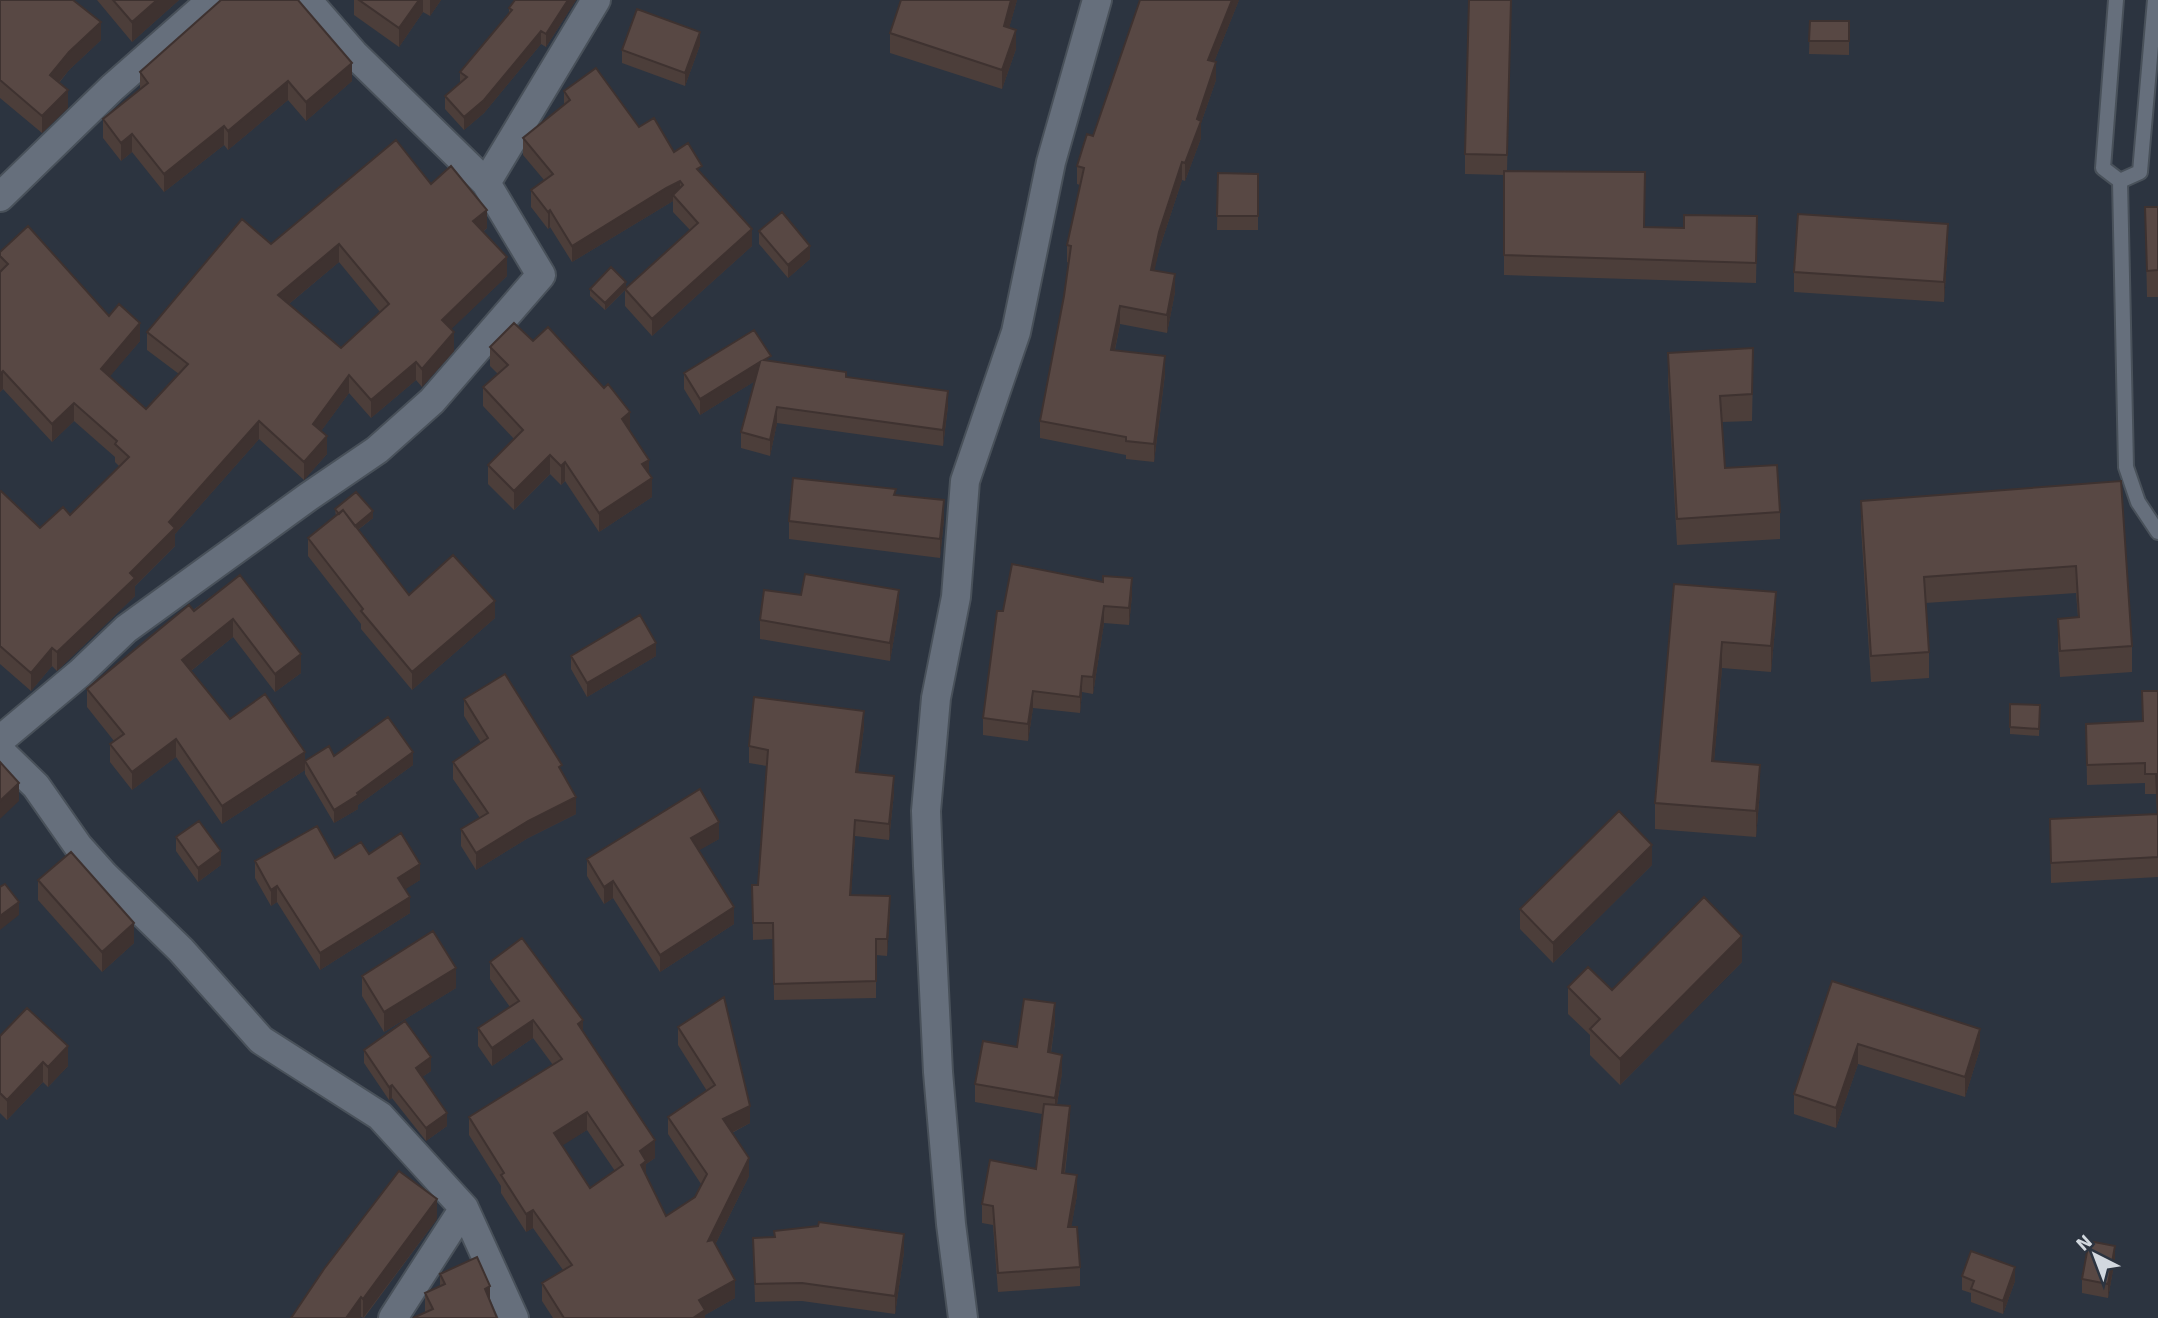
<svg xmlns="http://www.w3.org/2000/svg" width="2158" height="1318" viewBox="0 0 2158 1318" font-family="Signika,sans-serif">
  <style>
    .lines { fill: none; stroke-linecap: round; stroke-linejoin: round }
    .lane-casing { stroke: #49515a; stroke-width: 18 }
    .street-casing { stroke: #49515a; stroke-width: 32 }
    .lane { stroke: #666f7c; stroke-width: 14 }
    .street { stroke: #666f7c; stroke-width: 28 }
    .wall { fill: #4c3e3a; fill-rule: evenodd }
    .shaded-wall { fill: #3e3230 }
    .building { fill: #584844; stroke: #3e3230; stroke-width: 2; fill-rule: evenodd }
  </style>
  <rect width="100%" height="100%" fill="#2c3440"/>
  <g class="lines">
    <!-- lane casing -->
    <g class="lane-casing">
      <path id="lane" d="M2116,0L2103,168L2120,181
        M2120,181L2126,467L2138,502L2158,532
        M2120,181L2140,172L2155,0"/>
    </g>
    <!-- street casing -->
    <g class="street-casing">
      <path id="street" d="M486,183L596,0
        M0,197L112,88L212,0
        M0,740L80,673L126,629L308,497L377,450L432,401L541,275L486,183L354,54L307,0
        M0,751L36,786L78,846L104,875L181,950L261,1040L380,1116L464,1208L514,1318
        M393,1318L464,1208
        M963,1318L951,1224L938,1072L928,866L926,811L936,698L956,597L965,481L1016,332L1051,162L1097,0"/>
    </g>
    <!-- lane -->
    <use href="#lane" class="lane"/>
    <!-- street -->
    <use href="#street" class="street"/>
  </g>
  <!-- wall -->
  <path class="wall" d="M0,0L101,40L69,70L59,83L68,108L42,133L0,98Z
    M97,0H179L132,42Z
    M354,0H441L430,16L423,12L399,47L354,15Z
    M515,0H576L546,47L541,44L484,113L464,130L445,109V96L460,83V72L509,13V8Z
    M1017,0L1009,28L1016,49L1002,89L890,53V33Z
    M1239,0L1214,62L1216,80L1201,123V138L1185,181L1182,180L1159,250L1154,270L1175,292L1167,333L1120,324L1115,350L1165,374L1154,462L1126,459V455L1040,438V421L1064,296L1069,263L1067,262V245L1080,185L1077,184V166L1093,136Z
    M1511,16L1507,171L1644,227L1757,236L1756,283L1504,275V175L1465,174V154Z
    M1810,21H1849V55L1809,54Z
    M700,45L685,86L622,63V50Z
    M140,72L352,81L306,121L288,100L228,150L224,145L164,192L132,152L121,161L103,138V119L140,90Z
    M564,91L639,127L674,152L702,174L752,246L652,336L625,306V290L605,310L590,296V289L626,288L690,230L673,212V201L572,262L550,227L548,229L531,207V190L544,180L523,155V138L564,105Z
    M1218,173L1258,174V230H1217Z
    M431,184L487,228L483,232L507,276L451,329L454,351L422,387L416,380L371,418L349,393L321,431L327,454L304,480L259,439L175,534V546L135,586V596L57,671L52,666L31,691L0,664V492L40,528L70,515L119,466L115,462V457L74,421L52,442L3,389L0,392V252L109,316L140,341L109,377L146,409L179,374L147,350V332L271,244ZM339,262L380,312L341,348L289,304Z
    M2145,207H2158V297H2147Z
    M759,231L810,259L788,278L759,244Z
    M1948,244L1944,302L1794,292V272Z
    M490,347L630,431L649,475L652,497L599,532L565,481L561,485L550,474L514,510L488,484V465L514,439L483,406V387L498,374L490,366Z
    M1668,353L1753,374L1752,421L1722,422L1725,468L1780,512V539L1677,545L1668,380Z
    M771,361L846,377L948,406L943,446L777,423L770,456L741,448V432L755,381L700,415L684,389V373Z
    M2121,481L2132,646V672L2060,677L2058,645V619L2078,617L2076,593L1925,603L1929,652V678L1871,682L1861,527V501Z
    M896,496L944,519L940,558L789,539V521Z
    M335,509L373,518L358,530L409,595L495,618L412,690L361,629V624L308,556V538L336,516Z
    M240,575L301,673L275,692L233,637L191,671L230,719L305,760L334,756L413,765L358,805V809L334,823L305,774V770L222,824L176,757L132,790L110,762V744L114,741L87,707V689Z
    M1674,584L1776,618L1771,672L1722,668L1714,761L1760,791L1756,837L1655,829V803Z
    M1132,595L1129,625L1104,623L1093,694L1082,692L1080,713L1033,708L1028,741L983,735V718L1003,611Z
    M899,609L890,661L760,639V620Z
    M571,656H656L587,697L571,669Z
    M2142,691H2158V877L2051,883L2050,819L2157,814L2156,794H2145V783L2087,785L2086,724L2143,721Z
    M464,699L562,771L576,814L528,838L476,870L461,846V829L480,818L453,779V762L481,743L464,716Z
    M2010,704L2040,705L2039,736L2010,734Z
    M864,727L858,772L894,793L889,840L855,836L851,895L890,913L887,956L876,955V998L774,1000L773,939L753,940L752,885H758L767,766L749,763V746Z
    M176,837L221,865L198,882L176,851Z
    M719,839L699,850L734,924L660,972L613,898L604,904L587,876V859Z
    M369,854L420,880L405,889L410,913L320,970L277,902L271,906L255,878V861L335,858Z
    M1652,865L1553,963L1520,929V909Z
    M38,880L134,943L102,972L38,900Z
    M490,962L583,1032L655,1158L646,1164V1176L666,1216L695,1197L701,1184L668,1134V1117L707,1091L678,1045V1027L750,1123L732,1133L749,1176L715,1245L735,1298L705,1315V1318H553L542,1301V1283L563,1270L533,1228L526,1232L501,1193V1186L469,1135V1117L553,1065L533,1038L492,1066L478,1046V1028L510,1007L490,979ZM587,1130L615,1171L590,1188L562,1145Z
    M1742,962L1620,1085L1590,1055V1035L1568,1014V987L1612,990Z
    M362,976L456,988L384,1032L362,996Z
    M1832,981L1980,1049L1965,1097L1858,1064L1836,1128L1794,1114V1094Z
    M1055,1022L1051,1053L1062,1073L1057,1105L1070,1126L1065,1173L1077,1195L1071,1227L1080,1267V1286L998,1292L993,1225L982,1223V1204L1036,1169L1042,1114L975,1102V1084L1017,1047Z
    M0,1036L68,1066L48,1087L43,1082L7,1120L0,1113Z
    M364,1050L431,1071L422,1077L447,1126L426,1141L392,1098L389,1100L364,1063Z
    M437,1219L364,1318L361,1317L291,1318Z
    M774,1231L904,1252L895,1314L802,1301L755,1302L753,1238L774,1237Z
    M2115,1259L2108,1298L2082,1293V1279Z
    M440,1274L490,1301L425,1312V1293L440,1286Z
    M1962,1276L2015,1281L2003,1314L1971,1302V1293L1962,1290Z"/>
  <!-- shaded-wall -->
  <path class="shaded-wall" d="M157,0H179L132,42V22Z
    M419,0H423V12L399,47V28Z
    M430,0H441L430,16Z
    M568,0H576L546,47V34Z
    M1011,0H1017L1004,46V26Z
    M1232,0H1239L1208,77V60Z
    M101,22V40L69,70L50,93V75L69,52Z
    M1016,30V49L1002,89V70Z
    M541,31V44L484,113L464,130V117Z
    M700,32V45L685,86V73Z
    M1216,62V80L1201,123V138L1185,181V163L1197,119Z
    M352,63V81L306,121V102Z
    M288,81V100L228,150V131Z
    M68,90V108L42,133V116Z
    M224,126V145L164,192V174Z
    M132,134V152L121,161V143Z
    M1182,162V180L1159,250L1151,287V270L1159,232Z
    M680,181V198L673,195V201L572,262V246L666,188Z
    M487,210V228L473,240V221Z
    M550,210V227L548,229V212Z
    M1948,224V244L1944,302V282Z
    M752,229V246L652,336V319Z
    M339,244V262L278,313V295Z
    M810,246V259L788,278V265Z
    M507,257V276L442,338V320Z
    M1175,274V292L1167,333V315Z
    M626,282V289L605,310V303Z
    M1120,306V324L1111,368V350Z
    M140,323V341L101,387V369Z
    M454,332V351L422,387V369Z
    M1165,356V374L1154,462V444Z
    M416,362V380L371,418V400Z
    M760,362V378L700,415V399Z
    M3,371V389L0,392V374Z
    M349,375V393L313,442V424Z
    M948,391V406L943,446V430Z
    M74,403V421L52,442V424Z
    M777,407V423L770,456V440Z
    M630,412V431L622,419Z
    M259,421V439L175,534V546L135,586V596L57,671V652L130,573L169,522Z
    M327,436V454L304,480V462Z
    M550,455V474L514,510V491Z
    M649,460V479L642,464Z
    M565,462V481L561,485V466Z
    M652,478V497L599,532V513Z
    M944,500V519L940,558V539Z
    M373,511V518L351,535V529Z
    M1132,578V595L1129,625V608Z
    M899,590V609L890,661V643Z
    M1776,592V618L1771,672V646Z
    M495,601V618L412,690V672Z
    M1104,606V623L1093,694V677Z
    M233,619V637L182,678V660Z
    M1722,642V668L1712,787V761Z
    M656,643V656L587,697V683Z
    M52,648V666L31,691V673Z
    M301,654V673L275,692V674Z
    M1082,676V692L1080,713V697Z
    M1033,691V708L1028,741V724Z
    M864,711V727L856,789V772Z
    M176,739V757L132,790V772Z
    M305,752V770L222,824V806Z
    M413,752V765L358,805V809L334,823V810Z
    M1760,765V791L1756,837V811Z
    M894,776V793L889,840V824Z
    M19,783V801L0,819V801Z
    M576,797V814L528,838L476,870V853L528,821Z
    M855,820V836L850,911V895Z
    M719,822V839L691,855V838Z
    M1652,845V865L1553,963V943Z
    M221,851V865L198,882V868Z
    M420,864V880L398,894V878Z
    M613,881V898L604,904V887Z
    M277,886V902L271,906V890Z
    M890,896V913L887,956V939Z
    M410,897V913L320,970V953Z
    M19,902V915L0,930V916Z
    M734,907V924L660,972V955Z
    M134,923V943L102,972V952Z
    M1742,936V962L1620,1085V1059Z
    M456,968V988L384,1032V1012Z
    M1055,1003V1022L1048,1071V1052Z
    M533,1020V1038L492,1066V1048Z
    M583,1020V1038L578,1024Z
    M1980,1029V1049L1965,1097V1077Z
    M1858,1044V1064L1836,1128V1108Z
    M68,1046V1066L48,1087V1067Z
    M1062,1055V1073L1055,1116V1098Z
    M431,1057V1071L416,1081V1068Z
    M43,1062V1082L7,1120V1100Z
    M392,1085V1098L389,1100V1087Z
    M750,1106V1123L723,1137V1119Z
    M1070,1106V1126L1062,1192V1173Z
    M587,1112V1130L554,1151V1133Z
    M447,1113V1126L426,1141V1128Z
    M655,1140V1158L646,1164V1179L641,1183L640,1151Z
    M749,1158V1176L708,1259V1241Z
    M1077,1175V1195L1068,1246V1227Z
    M437,1199V1219L363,1318V1299Z
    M533,1210V1228L526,1232V1214Z
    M904,1234V1252L895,1314V1296Z
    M2115,1246V1259L2108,1298V1284Z
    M2015,1267V1281L2003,1314V1301Z
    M735,1280V1298L705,1315V1318H693L699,1300Z
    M490,1286V1305L485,1289Z
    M361,1297V1317L360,1318H346Z"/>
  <!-- building -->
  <path class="building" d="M0,0H73L101,22L69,52L50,75L68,90L42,116L0,80Z
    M113,0H157L132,22Z
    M221,0H298L352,63L306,102L288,81L228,131L224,126L164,174L132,134L121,143L103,119L148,83L140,72Z
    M359,0H419L399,28Z
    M515,0H568L546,34L541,31L484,100L464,117L445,96L467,77L460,72L512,10L509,8Z
    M901,0H1011L1004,26L1016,30L1002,70L890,33Z
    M1140,0H1232L1208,60L1216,62L1197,119L1201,121L1185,163L1182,162L1159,232L1151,270L1175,274L1167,315L1120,306L1111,350L1165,356L1154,444L1126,441V437L1040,421L1064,296L1071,246L1067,245L1084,168L1077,166L1087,134L1093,136Z
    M1469,0H1511L1507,155L1465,154Z
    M637,9L700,32L685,73L622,50Z
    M1810,21H1849V41H1809Z
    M596,68L639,127L654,118L674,152L688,143L702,166L697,169L752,229L652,319L625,289L698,223L673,195L683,185L680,181L666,188L572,246L550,210L548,212L531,190L553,174L523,138L570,100L564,91Z
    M396,140L431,184L451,166L487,210L473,221L507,257L442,320L454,332L422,369L416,362L371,400L349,375L313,424L327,436L304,462L259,421L169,522L175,528L130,573L135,578L57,652L52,648L31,673L0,646V492L1,491L40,528L63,507L70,515L129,457L115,444L117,441L74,403L52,424L3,371L0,374V272L8,264L0,256V252L28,226L109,316L119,304L140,323L101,369L146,409L188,364L147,332L242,219L271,244ZM339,244L389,304L341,348L278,295Z
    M1504,171L1645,172L1644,227L1684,228V215L1757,216L1756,263L1504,255Z
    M1218,173L1258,174V216H1217Z
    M2145,207H2158V270L2147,271Z
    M782,212L810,246L788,265L759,231Z
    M1798,214L1948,224L1944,282L1794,272Z
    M611,267L626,282L605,303L590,289Z
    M514,323L533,341L548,327L604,388L608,384L630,412L622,419L649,460L642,464L652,478L599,513L565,462L561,466L550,455L514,491L488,465L523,430L483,387L508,365L490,347Z
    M754,330L771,356L764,360L846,372V377L948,391L943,430L777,407L770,440L741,432L760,362L700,399L684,373Z
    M1753,348L1752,394L1720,396L1725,468L1777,465L1780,512L1677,519L1668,353Z
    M793,478L896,489L894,495L944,500L940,539L789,521Z
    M2121,481L2132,646L2060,651L2058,619L2079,617L2076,566L1924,577L1929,652L1871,656L1861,501Z
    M356,492L373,511L355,526L343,510L339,514L335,509Z
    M343,510L409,595L453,555L495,601L412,672L361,611L363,609L308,538Z
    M1012,564L1103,582V576L1132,578L1129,608L1104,606L1093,677L1082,676L1080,697L1033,691L1028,724L983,718L997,611H1003Z
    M805,574L899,590L890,643L760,620L764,590L801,595Z
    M240,575L301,654L275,674L233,619L182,660L230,719L265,694L305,752L222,806L176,739L132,772L110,744L124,734L87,689L189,605L194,611Z
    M1674,584L1776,592L1771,646L1722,642L1712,761L1760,765L1756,811L1655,803Z
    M640,615L656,643L587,683L571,656Z
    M505,674L562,765L559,767L576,797L528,821L476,853L461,829L488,813L453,762L488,738L464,699Z
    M2142,691H2158V857L2051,863L2050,819L2158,814L2156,774H2145V763L2087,765L2086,724L2143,721Z
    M754,697L864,711L856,772L894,776L889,824L855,820L850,895L890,896L887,939H876V981L774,984L773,923H753L752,885H758L768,750L749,746Z
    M2010,704L2040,705L2039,729L2010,727Z
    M388,717L413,752L357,793L358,795L334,810L305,761L329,746L334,756Z
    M0,762L19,783L0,801Z
    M700,789L719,822L691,838L734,907L660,955L613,881L604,887L587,859Z
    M1619,811L1652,845L1553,943L1520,909Z
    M199,821L221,851L198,868L176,837Z
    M317,826L335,858L361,842L369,854L401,833L420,864L398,878L410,897L320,953L277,886L271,890L255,861Z
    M71,852L134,923L102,952L38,880Z
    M5,884L19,902L0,916V887Z
    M1704,897L1742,936L1620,1059L1590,1029L1600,1019L1568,987L1588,967L1612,990Z
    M433,931L456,968L384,1012L362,976Z
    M522,938L583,1020L578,1024L655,1140L640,1151L646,1161L641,1165L666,1216L695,1197L707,1174L668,1117L715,1085L678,1027L724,997L750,1106L723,1119L749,1158L708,1241L713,1240L735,1280L699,1300L705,1310L693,1318H564L542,1283L572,1265L533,1210L526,1214L501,1175L504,1173L469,1117L562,1059L533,1020L492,1048L478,1028L519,1001L490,962ZM587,1112L623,1165L590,1188L554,1133Z
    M1832,981L1980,1029L1965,1077L1858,1044L1836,1108L1794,1094Z
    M1024,999L1055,1003L1048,1052L1062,1055L1055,1098L975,1084L983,1041L1017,1047Z
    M27,1008L68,1046L48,1067L43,1062L7,1100L0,1093V1036Z
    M405,1021L431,1057L416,1068L447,1113L426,1128L392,1085L389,1087L364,1050Z
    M1044,1104L1070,1106L1062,1173L1077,1175L1068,1227H1077L1080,1267L998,1273L993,1206L982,1204L990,1160L1036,1169Z
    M399,1171L437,1199L363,1299L361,1297L346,1318H291L324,1269Z
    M819,1222L904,1234L895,1296L802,1283L755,1284L753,1238L775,1237L774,1231L818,1226Z
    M2089,1241L2115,1246L2108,1284L2082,1279Z
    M1971,1251L2015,1267L2003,1301L1971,1289L1974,1281L1962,1276Z
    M477,1257L490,1286L485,1289L497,1318H413L433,1309L425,1293L445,1284L440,1274Z"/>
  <!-- north arrow -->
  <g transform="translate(2095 1255) rotate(318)" stroke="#2c3440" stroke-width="5" paint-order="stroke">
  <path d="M0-5L12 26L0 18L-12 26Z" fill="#d2d8df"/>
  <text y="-10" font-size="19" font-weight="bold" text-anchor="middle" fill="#d2d8df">N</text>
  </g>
</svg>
